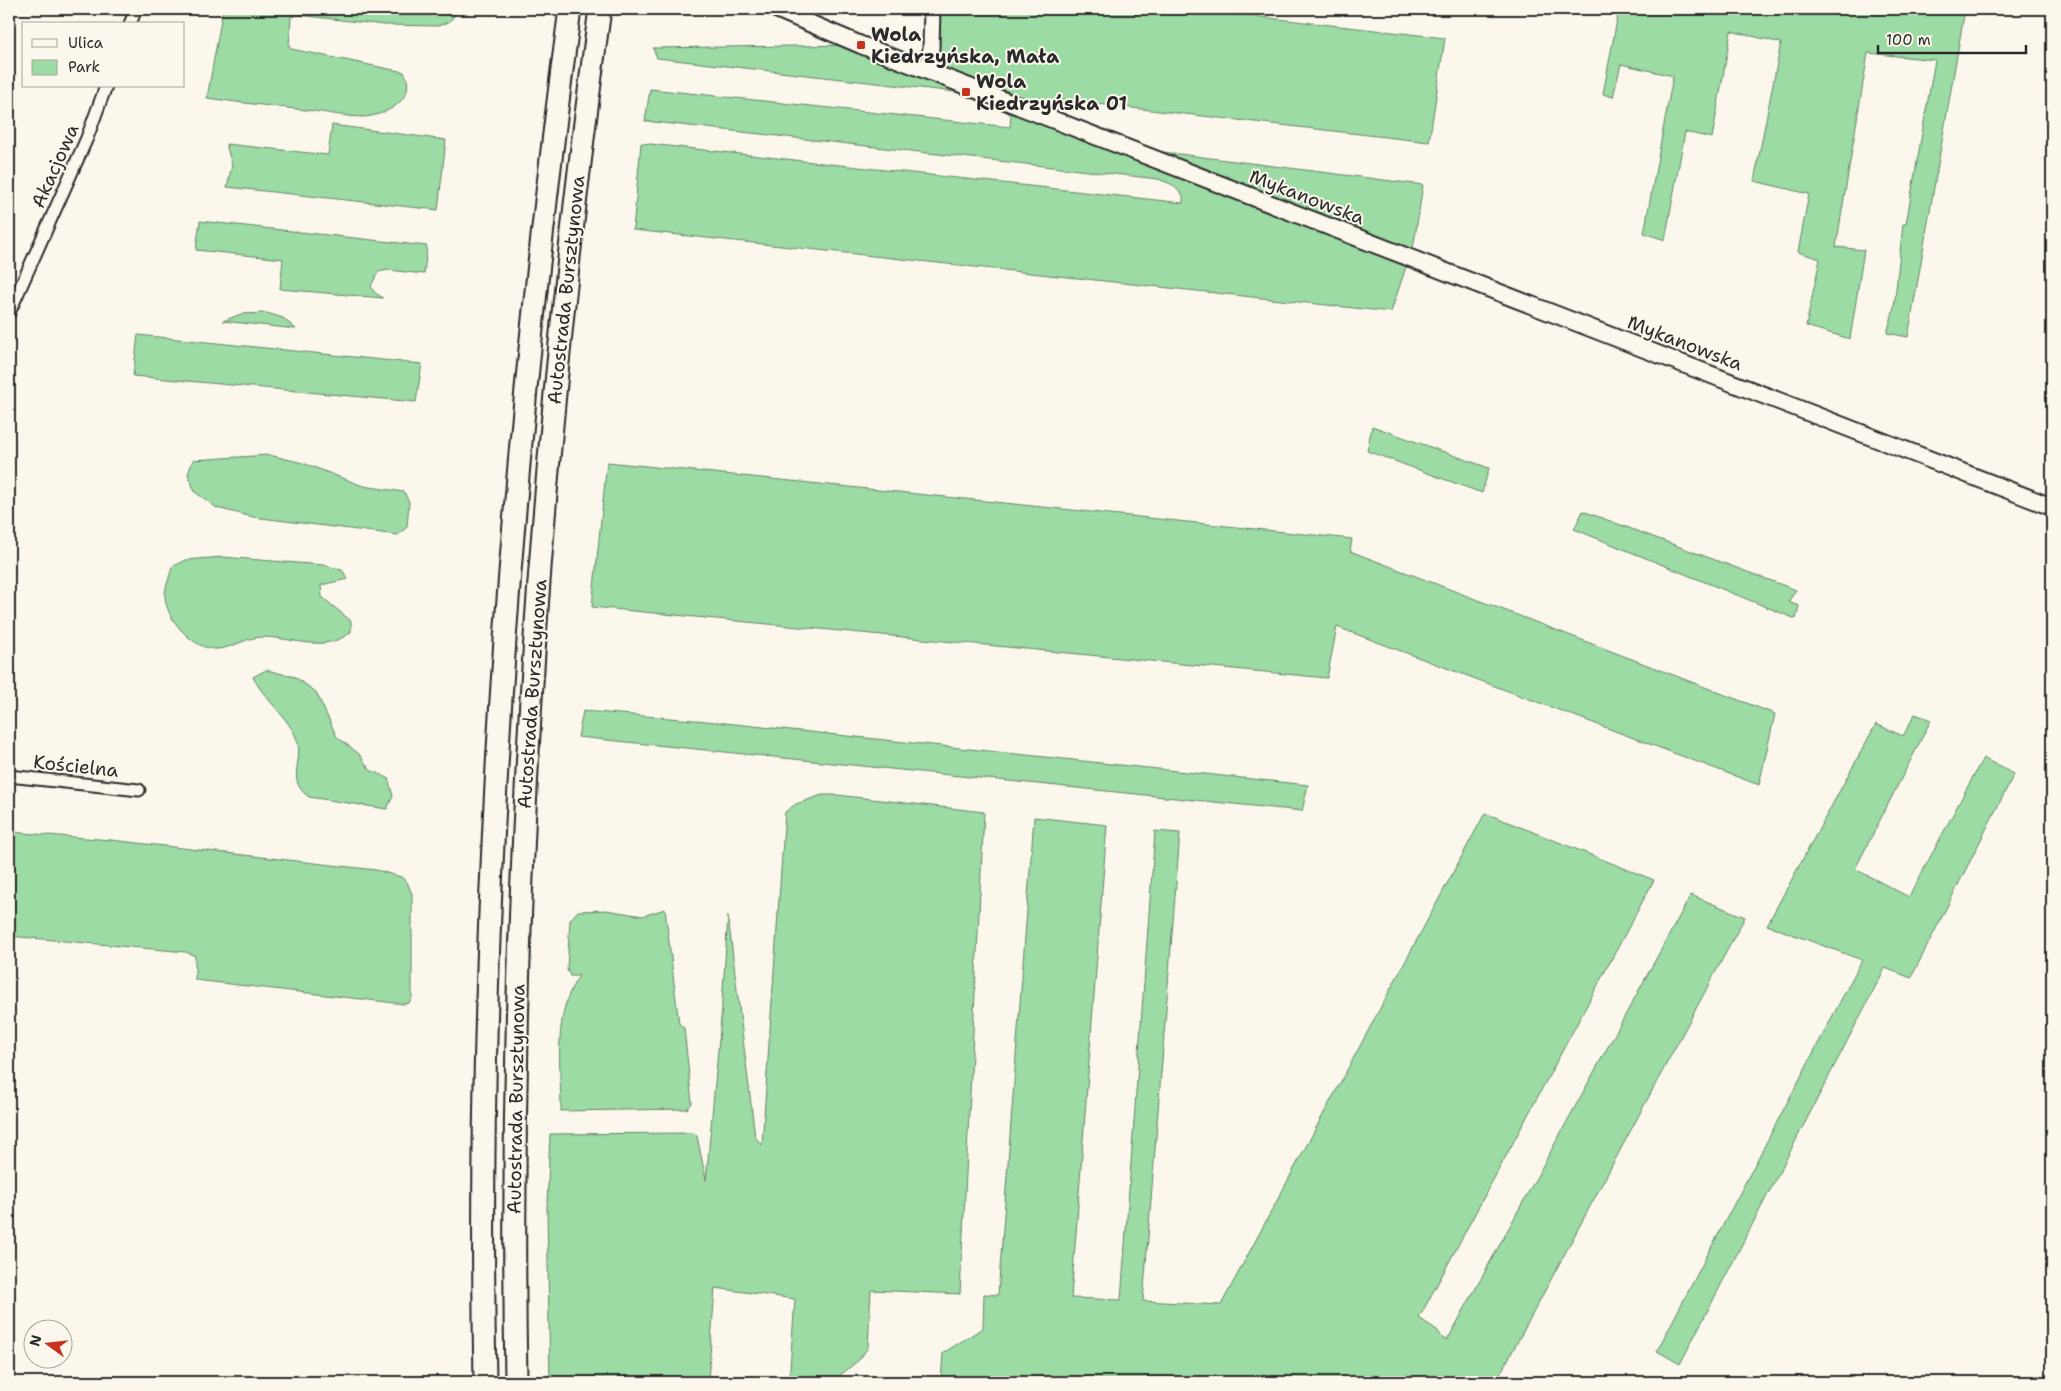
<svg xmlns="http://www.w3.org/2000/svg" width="2061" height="1391" viewBox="0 0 2061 1391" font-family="'Shantell Sans',sans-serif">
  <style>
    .green { fill: #9cdba3; stroke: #648367 }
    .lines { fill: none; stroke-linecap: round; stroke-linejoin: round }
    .minor-casing { stroke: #2b2b2b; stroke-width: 15 }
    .tertiary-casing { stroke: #2b2b2b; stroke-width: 19 }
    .secondary-casing { stroke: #2b2b2b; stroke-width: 20 }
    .motorway-casing { stroke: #2b2b2b; stroke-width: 25 }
    .minor { stroke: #fbf7ec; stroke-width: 11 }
    .tertiary { stroke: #fbf7ec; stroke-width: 15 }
    .secondary { stroke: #fbf7ec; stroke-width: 16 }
    .motorway { stroke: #fbf7ec; stroke-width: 21 }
    .poi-dot { fill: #c8321e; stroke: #fbf7ec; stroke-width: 2 }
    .labels { text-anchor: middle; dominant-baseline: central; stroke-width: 4; stroke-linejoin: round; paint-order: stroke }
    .poi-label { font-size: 19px; font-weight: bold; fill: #2b2b2b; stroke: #fbf7ec; text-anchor: start }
    .street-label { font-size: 19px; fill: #2b2b2b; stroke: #fbf7ec }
  </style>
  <rect width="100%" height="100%" fill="#fbf7ec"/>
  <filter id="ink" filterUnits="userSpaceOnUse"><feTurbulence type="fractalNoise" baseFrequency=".02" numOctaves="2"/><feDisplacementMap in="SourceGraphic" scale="10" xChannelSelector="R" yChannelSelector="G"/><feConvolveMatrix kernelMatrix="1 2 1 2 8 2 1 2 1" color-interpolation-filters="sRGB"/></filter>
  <g filter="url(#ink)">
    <!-- green -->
    <path class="green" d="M223,9H460L449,22L438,26L384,25L298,15L291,17L289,45L291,49L404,72C419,99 385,116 363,117C347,117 330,113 314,111C278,107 242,103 207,98Z
      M932,9H1190L1445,38L1429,142L1063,100L1051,107L1048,117L1124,147L1423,185L1414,243L1391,312L633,230L641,143L1183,203V195L1171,184L1158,179L645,121L650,89L1010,127L1011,115L1001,108L955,92L657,58L653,48L861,45L927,70Z
      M1619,9H1965L1908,337L1887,333L1894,308L1903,224H1906L1935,60L1868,53L1836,247L1864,250L1850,339L1806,326L1820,259L1798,252L1809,194L1754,181L1781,43L1731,31L1712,138L1685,132L1665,240L1644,233L1673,76L1621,64L1613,97L1603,94Z
      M332,125L446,140L438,210L227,187L232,165L226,144L328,155Z
      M200,221L427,246L424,274L388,270L378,272L371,286L374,292L383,298L280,289L283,259L196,250Z
      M267,313L283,318L296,329L223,321L241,314Z
      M138,335L422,364L416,402L133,376Z
      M1372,426L1489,468L1482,493L1367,451Z
      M269,455L303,463L363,486L404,492L409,502L407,527L398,535L253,517L217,508L195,492L188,474L193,460Z
      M607,462L1352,539L1350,551L1775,714L1759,785L1337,627L1327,678L592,607Z
      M1583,511L1796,590L1788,602L1799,606L1796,619L1574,529Z
      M222,557L323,565L342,570L348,579L321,585L322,597L351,621V632C324,654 293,637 262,637C247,637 233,648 218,649C194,651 163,617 165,593C166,585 170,576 172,567L186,560Z
      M266,670L295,677L316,692L337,737L359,754L370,770L388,778L393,796L387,809L309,797C285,780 304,762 297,740C291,720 263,698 253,677Z
      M583,711L706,721L1308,785L1302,811L578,737Z
      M1915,714L1931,720L1855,869L1909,897L1983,758L2014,774L1911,978L1885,968L1680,1364L1657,1351L1862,960L1767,925L1876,724L1903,736Z
      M822,795H837L984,812L960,1294L871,1290L868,1347L860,1359L832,1382H789L795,1299L715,1288L708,1382H550L547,1207L550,1134L694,1133L697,1136L706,1180L721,1018L728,916L755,1137L762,1145L785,812L796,804Z
      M1485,813L1654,880L1419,1318L1437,1330L1444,1340L1448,1339L1691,895L1745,917L1496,1382H941L943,1353L983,1328L984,1294L998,1295L1034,817L1107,825L1071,1298L1121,1300L1155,831L1180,833L1143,1301L1221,1305Z
      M9,832L111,840L376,870L401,877L407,882L412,894V997L409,1003L404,1004L195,980V956L186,952L9,936Z
      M665,909L679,1024L684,1028L692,1103L687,1109L561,1111C561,1067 552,1014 579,976H570L567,970L570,920L578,911L606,910L643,916Z"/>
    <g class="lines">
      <!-- minor casing -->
      <g class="minor-casing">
        <path id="minor" d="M130,24L136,9
          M9,313L87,138L106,86
          M9,776L139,790"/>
      </g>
      <!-- tertiary casing -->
      <g class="tertiary-casing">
        <path id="tertiary" d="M927,71L931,48L932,9"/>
      </g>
      <!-- secondary casing -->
      <g class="secondary-casing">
        <path id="secondary" d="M776,9L861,45L2052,507"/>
      </g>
      <!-- motorway casing -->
      <g class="motorway-casing">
        <path id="motorway" d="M485,1382C476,923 509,464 570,9
          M516,1382C508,923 537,464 600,9"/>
      </g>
      <!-- minor -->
      <use href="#minor" class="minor"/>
      <!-- tertiary -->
      <use href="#tertiary" class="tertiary"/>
      <!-- secondary -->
      <use href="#secondary" class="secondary"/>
      <!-- motorway -->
      <use href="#motorway" class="motorway"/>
    </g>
  </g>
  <!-- markers -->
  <g class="poi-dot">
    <rect x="856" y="40" width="10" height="10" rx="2.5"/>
    <rect x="961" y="87" width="10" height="10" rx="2.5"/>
  </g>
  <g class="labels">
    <!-- poi labels -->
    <g class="poi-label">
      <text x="871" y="34">Wola<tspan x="871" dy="22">Kiedrzyńska, Mała</tspan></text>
      <text x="976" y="81">Wola<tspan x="976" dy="22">Kiedrzyńska 01</tspan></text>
    </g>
    <!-- street labels -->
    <g class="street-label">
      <text transform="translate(55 166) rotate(-66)">Akacjowa</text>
      <text transform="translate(1307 197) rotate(21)">Mykanowska</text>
      <text transform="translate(566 290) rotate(-84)">Autostrada Bursztynowa</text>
      <text transform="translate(1685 343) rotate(21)">Mykanowska</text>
      <text transform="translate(532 694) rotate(-86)">Autostrada Bursztynowa</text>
      <text transform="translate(76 766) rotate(6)">Kościelna</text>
      <text transform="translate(516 1099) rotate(-89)">Autostrada Bursztynowa</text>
    </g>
  </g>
  <!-- margin -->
  <rect width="2061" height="1391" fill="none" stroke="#fbf7ec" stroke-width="30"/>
  <rect x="15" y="15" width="2031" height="1361" fill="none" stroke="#2b2b2b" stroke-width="2" filter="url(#ink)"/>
  <!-- legend -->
  <rect x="22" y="22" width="162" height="65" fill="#fbf7ec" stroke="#a8a59f"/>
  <rect x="32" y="39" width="25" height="8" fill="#fbf7ec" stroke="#a8a59f"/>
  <text x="68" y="48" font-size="15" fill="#2b2b2b">Ulica</text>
  <rect x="32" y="60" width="25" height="15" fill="#9cdba3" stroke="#a8a59f"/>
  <text x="68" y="72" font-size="15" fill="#2b2b2b">Park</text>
  <!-- north arrow -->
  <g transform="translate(48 1344) rotate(285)"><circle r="24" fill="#fbf7ec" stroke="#a8a59f"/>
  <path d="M0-4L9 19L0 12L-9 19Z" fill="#c8321e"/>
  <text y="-8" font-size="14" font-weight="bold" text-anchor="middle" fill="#2b2b2b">N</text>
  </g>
  <!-- scale -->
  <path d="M1878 45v8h148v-8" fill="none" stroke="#2b2b2b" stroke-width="2.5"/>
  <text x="1886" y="45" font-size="15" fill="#2b2b2b" stroke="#fbf7ec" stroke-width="4" paint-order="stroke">100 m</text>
</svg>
